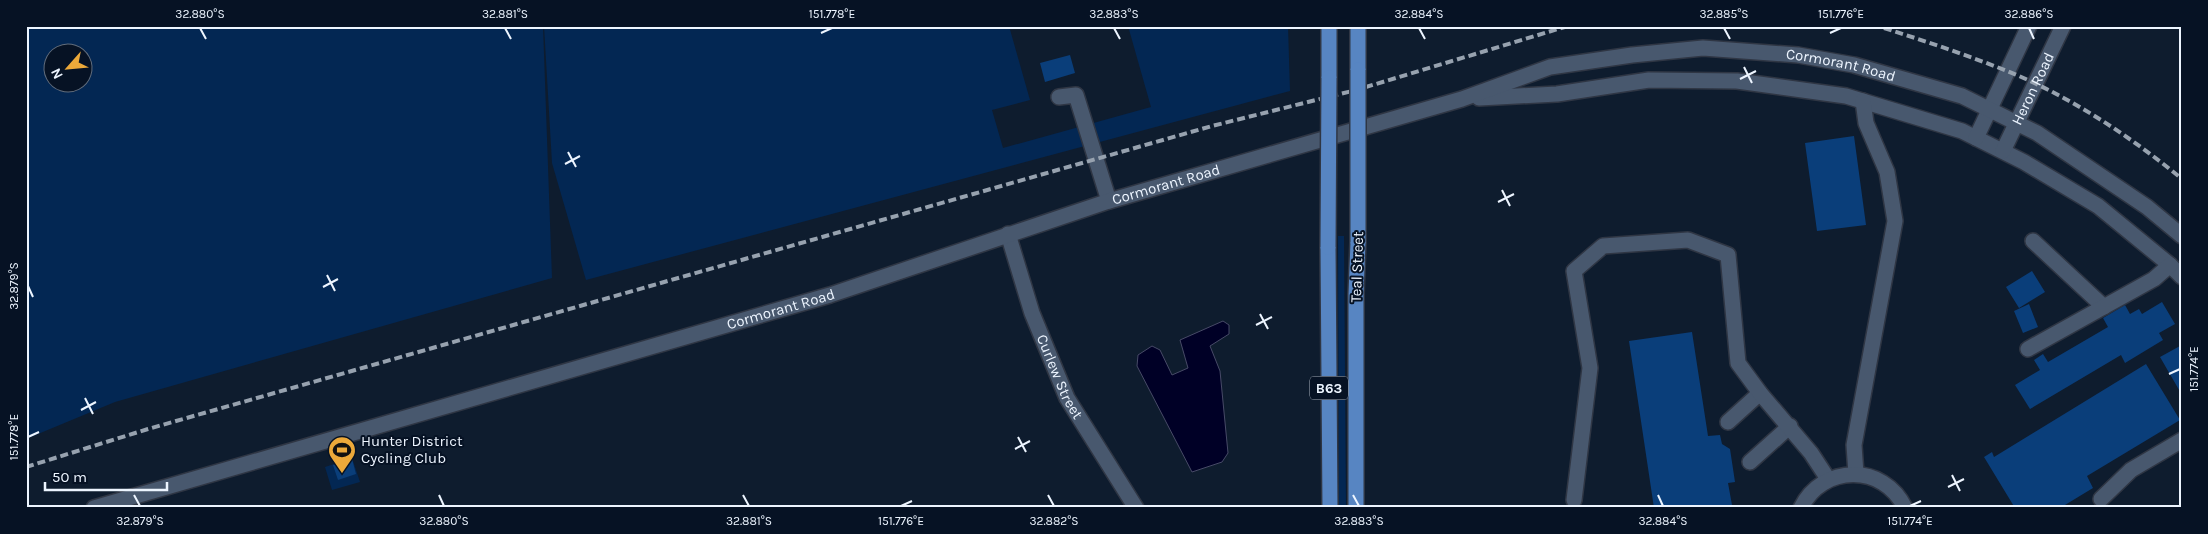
<svg xmlns="http://www.w3.org/2000/svg" width="2208" height="534" viewBox="0 0 2208 534" font-family="Karla,sans-serif">
  <style>
    .green { fill: #032753; fill-rule: evenodd }
    .water { fill: #000026; stroke: #474a67 }
    .building { fill: #0a3e7a }
    .lines { fill: none; stroke-linecap: round; stroke-linejoin: round }
    .minor-casing { stroke: #2f3644; stroke-width: 18 }
    .major-casing { stroke: #2f3644; stroke-width: 18 }
    .minor { stroke: #48586e; stroke-width: 15 }
    .major { stroke: #5785c2; stroke-width: 15 }
    .rail { stroke: #97a2af; stroke-width: 4; stroke-dasharray: 8 4; stroke-linecap: butt }
    .major-bridge-casing { stroke: #2f3644; stroke-width: 18; stroke-linecap: butt }
    .major-bridge { stroke: #5785c2; stroke-width: 15 }
    .ticks { fill: none; stroke: #edf5ff; stroke-width: 2 }
    .labels { text-anchor: middle; dominant-baseline: central; stroke-width: 4; stroke-linejoin: round; paint-order: stroke }
    .shield { fill: #061224; stroke: #a8b1bd; stroke-width: 1 }
    .shield-label { font-size: 14px; font-weight: bold; fill: #edf5ff }
    .street-label { font-size: 15px; fill: #edf5ff; stroke: #061224 }
    .poi-label { font-size: 15px; fill: #edf5ff; stroke: #061224; text-anchor: start }
    .neatline { fill: none; stroke: #edf5ff; stroke-width: 2 }
    .ticks-label { font-size: 12px; text-anchor: middle; fill: #edf5ff }
  </style>
  <rect width="100%" height="100%" fill="#0e1c2e"/>
  <!-- green -->
  <path class="green" d="M26,26H543L552,278L115,402L26,439ZM52,52H82V82H52Z
    M544,26H1009L1030,100L992,110L1003,148L1151,107L1128,26H1288L1290,91L586,280L552,163Z
    M1338,236H1344L1346,508H1339Z
    M352,458L360,482L332,490L325,467Z"/>
  <!-- water -->
  <path class="water" d="M1223,321L1229,325V334L1210,346L1220,371L1228,453L1222,462L1192,472L1137,366L1138,355L1152,346L1160,350L1172,375L1188,368L1180,340Z"/>
  <!-- building -->
  <path class="building" d="M1070,55L1075,73L1045,82L1040,63Z
    M1854,136L1866,225L1817,231L1805,143Z
    M2032,271L2045,292L2019,308L2006,287Z
    M2162,302L2175,324L2159,333L2163,340L2125,363L2121,355L2030,409L2015,385L2040,370L2034,360L2043,354L2048,362L2108,327L2103,318L2125,305L2130,314L2139,309L2142,314Z
    M2029,304L2038,327L2023,333L2014,311Z
    M1692,332L1708,436L1720,435L1722,444L1730,449L1735,482L1728,483L1732,505L1726,506V508H1654L1629,341Z
    M2180,346L2182,349V395L2160,357Z
    M2146,364L2180,420L2087,476L2093,488L2060,508H2015L1984,457L1992,452L1994,457Z
    M352,459L356,474L338,480L333,465Z"/>
  <g class="lines">
    <!-- minor casing -->
    <g class="minor-casing">
      <g id="minor">
        <path d="M1059,97L1076,95L1109,201"/>
        <path d="M1479,98L1557,94L1649,80L1737,81L1846,96L1962,131L2024,162L2098,206L2170,265L2182,277"/>
        <path d="M1976,138L2029,26"/>
        <path id="s1" d="M2003,151L2063,26"/>
        <path id="s2" d="M1008,234L1032,313L1067,398L1136,508"/>
        <path d="M2033,241L2104,307"/>
        <path d="M2028,349L2154,279L2170,265"/>
        <path d="M1728,422L1760,393"/>
        <path d="M1750,462L1790,426"/>
        <path d="M1856,474L1854,445L1895,221L1887,172L1866,123L1863,101"/>
        <path d="M2101,499L2131,470L2182,440"/>
        <path d="M1574,500L1590,368L1574,271L1603,246L1688,240L1728,255L1738,363L1760,393L1811,453L1828,479"/>
        <path id="s3" d="M94,508L830,295L1109,201L1462,99L1550,67L1632,55L1703,48L1798,55L1854,65L1962,96L2037,133L2147,207L2182,236"/>
        <path d="M1801,508C1822,464 1884,463 1905,508"/>
      </g>
    </g>
    <!-- major casing -->
    <g class="major-casing">
      <path id="major" d="M1329,26V78
        M1358,26V70
        M1328,247L1330,508
        M1356,508V294L1358,242"/>
    </g>
    <!-- minor -->
    <use href="#minor" class="minor"/>
    <!-- major -->
    <use href="#major" class="major"/>
    <!-- rail -->
    <path class="rail" d="M1884,28C1925,41 1967,55 2007,71C2069,96 2130,136 2182,179
      M26,467L148,429L1212,126L1356,90L1568,26"/>
    <!-- major-bridge casing -->
    <g class="major-bridge-casing">
      <path id="major-bridge" d="M1358,70V242
        M1328,247L1329,78"/>
    </g>
    <!-- major-bridge -->
    <use href="#major-bridge" class="major-bridge"/>
  </g>
  <!-- ticks -->
  <path class="ticks" d="M200,28L206,39M505,28L511,39M1114,28L1120,39M1419,28L1425,39M1724,28L1730,39M2029,28L2034,39M821,33L832,28M1830,33L1841,28M1744,67L1752,83M1740,79L1756,71M568,152L576,167M565,164L580,156M1502,190L1510,206M1498,202L1514,194M327,275L335,291M28,286L33,297M323,287L338,279M1260,314L1268,329M1256,325L1272,317M2169,374L2180,369M85,398L93,414M81,410L96,402M28,437L39,432M1018,437L1026,452M1015,449L1030,441M1952,475L1960,491M1948,487L1964,479M134,495L140,506M439,495L444,506M743,495L749,506M1048,495L1054,506M1353,495L1359,506M1658,495L1663,506M901,506L912,501M1910,506L1921,501"/>
  <!-- icons -->
  <defs>
    <g id="stadium-pin" transform="scale(1.4375)"><path d="M0 17L-7.5 6A9.5 9.5 0 1 1 7.5 6Z" fill="#eca93a" stroke="#061224"/><path d="M0-5a6.5 5 0 1 0 0 10a6.5 5 0 1 0 0-10ZM-3.5-1.8h7v3.6h-7Z" fill="#111"/></g>
  </defs>
  <g fill-rule="evenodd">
    <use href="#stadium-pin" x="342" y="450"/>
  </g>
  <g class="labels">
    <!-- shield labels -->
    <rect class="shield" x="1310" y="376.5" width="38" height="23" rx="4"/>
    <g class="shield-label">
      <text x="1329" y="388">B63</text>
    </g>
    <!-- street labels -->
    <g class="street-label">
      <text stroke="none"><textPath href="#s3" startOffset="1815">Cormorant Road</textPath></text>
      <text stroke="none"><textPath href="#s1" startOffset="69">Heron Road</textPath></text>
      <text stroke="none"><textPath href="#s3" startOffset="1120">Cormorant Road</textPath></text>
      <text transform="translate(1357 267) rotate(-88)">Teal Street</text>
      <text stroke="none"><textPath href="#s3" startOffset="715">Cormorant Road</textPath></text>
      <text stroke="none"><textPath href="#s2" startOffset="152">Curlew Street</textPath></text>
    </g>
    <!-- poi labels -->
    <g class="poi-label">
      <text x="361" y="441">Hunter District<tspan x="361" dy="17">Cycling Club</tspan></text>
    </g>
  </g>
  <!-- border -->
  <rect width="2208" height="534" fill="none" stroke="#061224" stroke-width="55"/>
  <!-- north arrow -->
  <g transform="translate(68 68) rotate(243)"><circle r="24" fill="#061224" stroke="#626d7c"/>
  <path d="M0-4L9 19L0 12L-9 19Z" fill="#eca93a"/>
  <text y="-8" font-size="14" font-weight="bold" text-anchor="middle" fill="#edf5ff">N</text>
  </g>
  <!-- scale -->
  <path d="M45 482v8h122v-8" fill="none" stroke="#edf5ff" stroke-width="2.5"/>
  <text x="52" y="482" font-size="15" fill="#edf5ff" stroke="#061224" stroke-width="4" paint-order="stroke">50 m</text>
  <rect x="28" y="28" width="2152" height="478" class="neatline"/>
  <g class="ticks-label">
    <text x="200" y="18">32.880°S</text>
    <text x="505" y="18">32.881°S</text>
    <text x="832" y="18">151.778°E</text>
    <text x="1114" y="18">32.883°S</text>
    <text x="1419" y="18">32.884°S</text>
    <text x="1724" y="18">32.885°S</text>
    <text x="1841" y="18">151.776°E</text>
    <text x="2029" y="18">32.886°S</text>
    <text transform="translate(14 286) rotate(-90)" y="4">32.879°S</text>
    <text transform="translate(2194 369) rotate(-90)" y="4">151.774°E</text>
    <text transform="translate(14 437) rotate(-90)" y="4">151.778°E</text>
    <text x="140" y="525">32.879°S</text>
    <text x="444" y="525">32.880°S</text>
    <text x="749" y="525">32.881°S</text>
    <text x="901" y="525">151.776°E</text>
    <text x="1054" y="525">32.882°S</text>
    <text x="1359" y="525">32.883°S</text>
    <text x="1663" y="525">32.884°S</text>
    <text x="1910" y="525">151.774°E</text>
  </g>
</svg>
